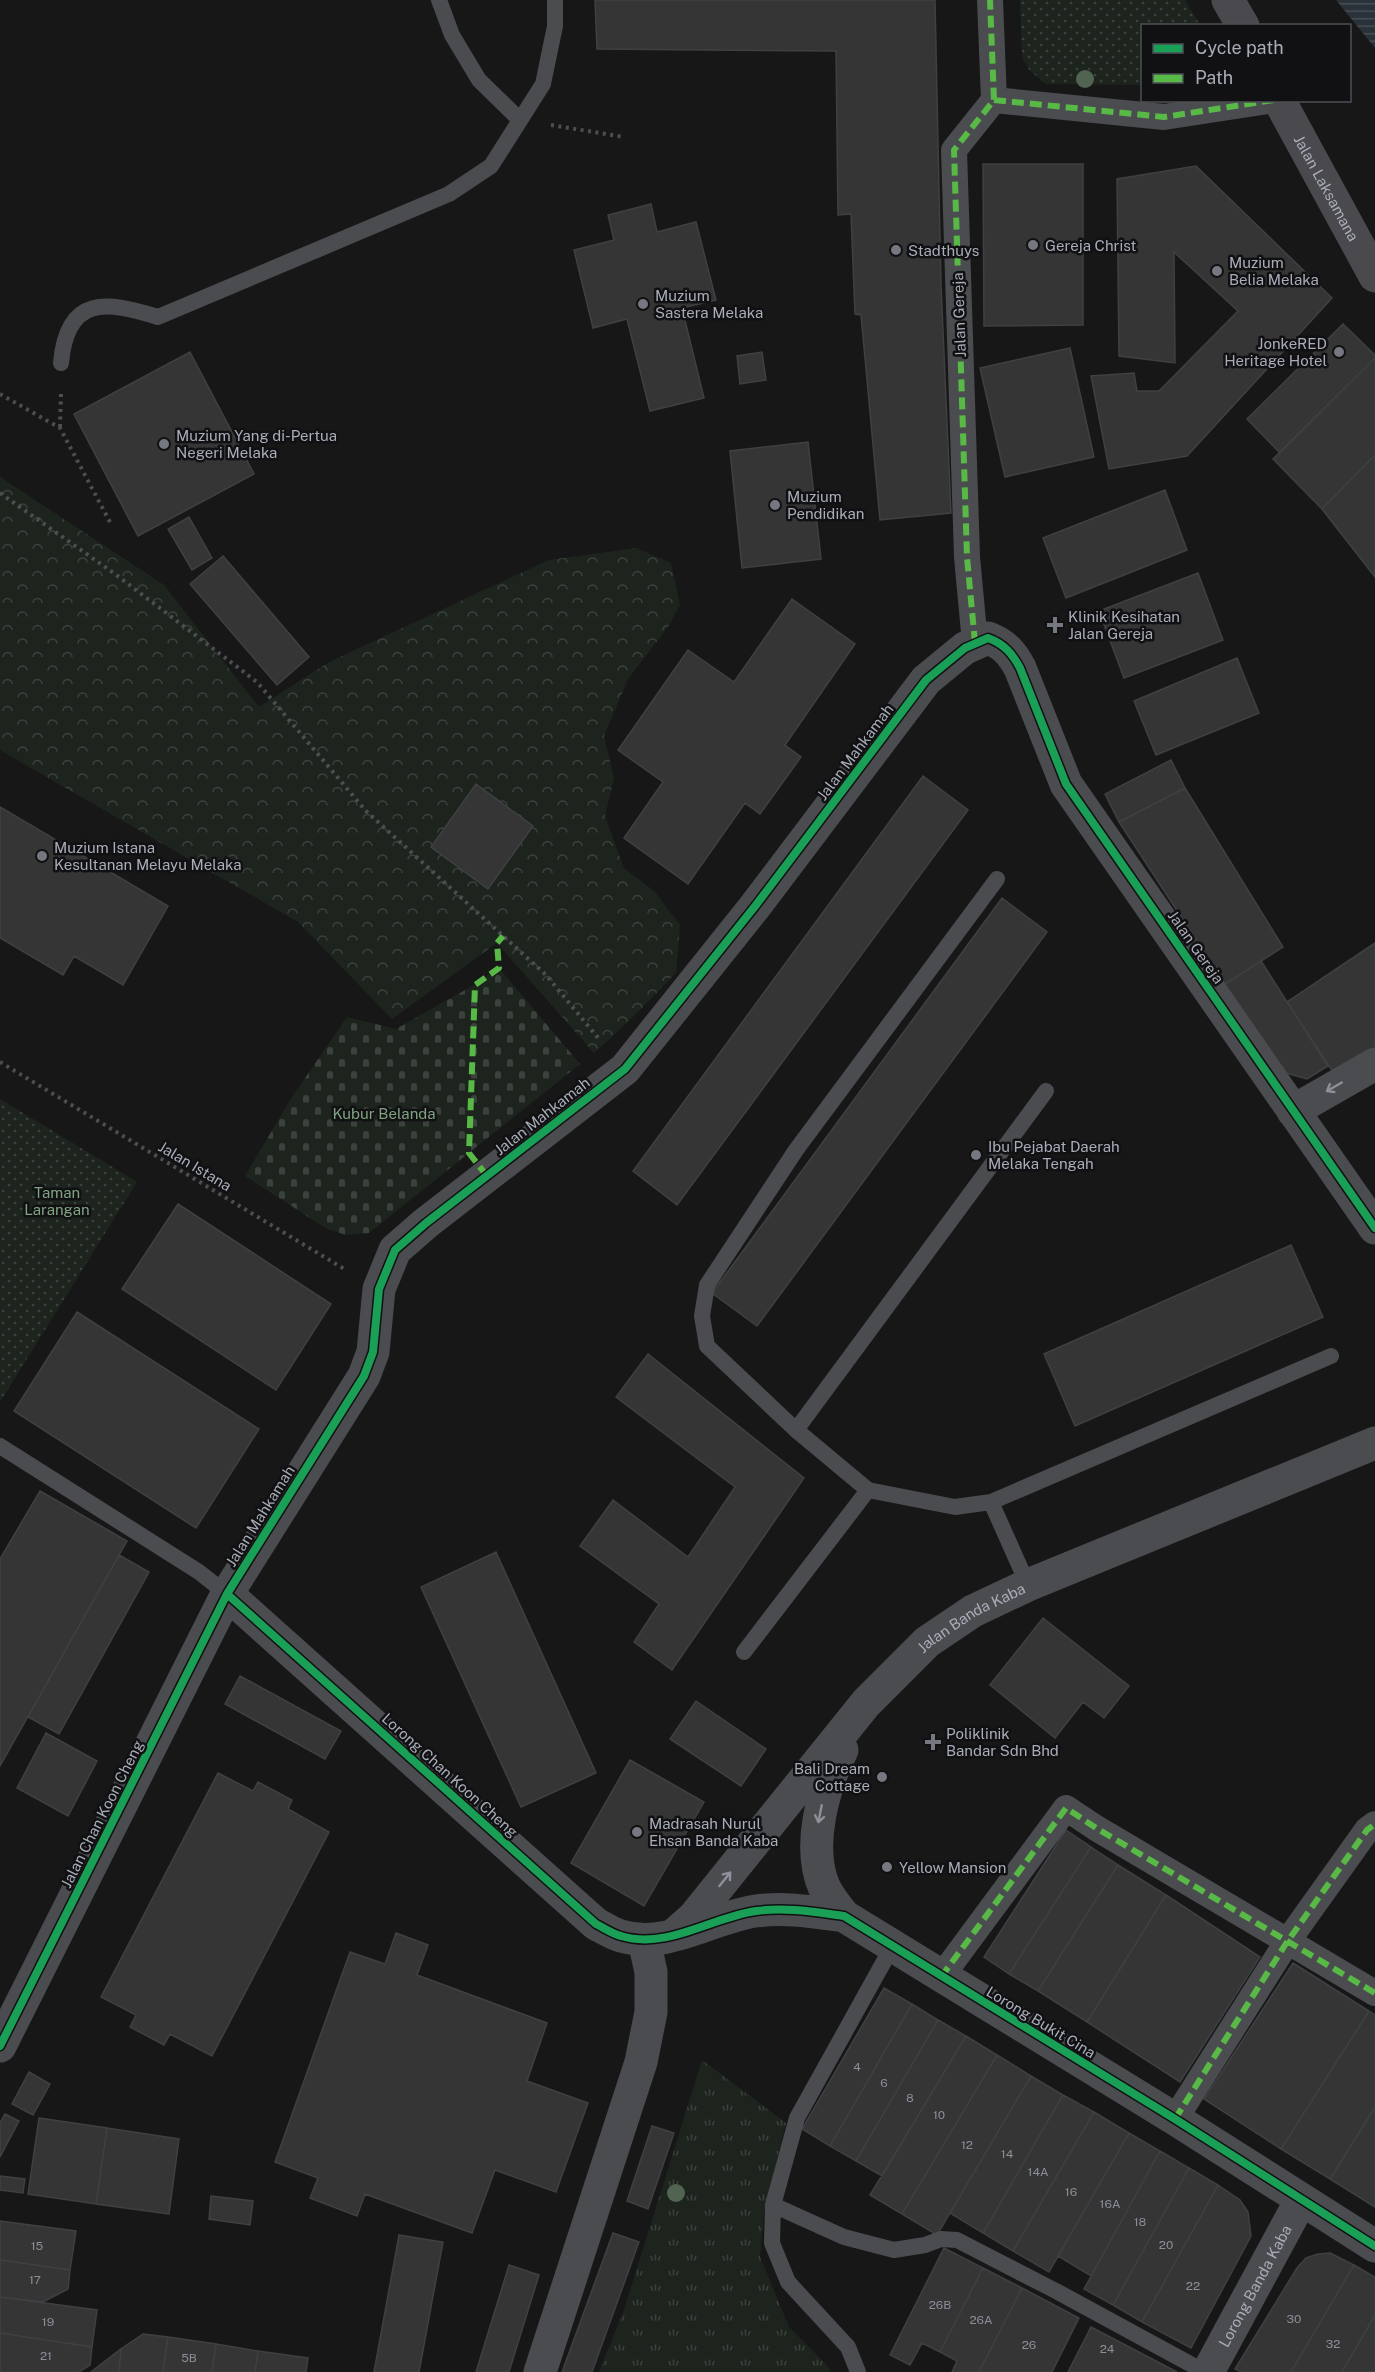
<svg xmlns="http://www.w3.org/2000/svg" width="1375" height="2372" viewBox="0 0 1375 2372" font-family="'Public Sans',sans-serif">
  <style>
    .grass { fill: url(#grass-tufts) }
    .forest { fill: url(#forest-crowns) }
    .cemetery { fill: url(#cemetery-stones) }
    .park { fill: url(#park-dots) }
    .water { fill: url(#water-rules) }
    .building { fill: #353536; stroke: #3f4043; stroke-width: 1.5 }
    .lines { fill: none; stroke-linecap: round; stroke-linejoin: round }
    .path { stroke: #4d4e52; stroke-width: 4; stroke-dasharray: 3 4.5; stroke-linecap: butt }
    .service { stroke: #4b4c50; stroke-width: 16 }
    .pedestrian { stroke: #4b4c50; stroke-width: 26 }
    .minor { stroke: #4b4c50; stroke-width: 33 }
    .secondary { stroke: #4a4a4e; stroke-width: 33 }
    .quiet { stroke: #58b947; stroke-width: 6; stroke-dasharray: 12 6; stroke-linecap: butt }
    .cycleway-casing { stroke: #111113; stroke-width: 11 }
    .cycleway { stroke: #1a9f57; stroke-width: 8 }
    .tree { fill: #506451 }
    .oneway { stroke: #8c9099 }
    .poi-dot { fill: #757880; stroke: #111113; stroke-width: 2 }
    .labels { text-anchor: middle; dominant-baseline: central; stroke-width: 5; stroke-linejoin: round; paint-order: stroke }
    .number-label { font-size: 12px; fill: #8b8f98 }
    .street-label { font-size: 15px; fill: #a8adb8; stroke: #111113 }
    .poi-label { font-size: 15px; fill: #a8adb8; stroke: #111113; text-anchor: start }
    .park-label { font-size: 15px; fill: #7fa381; stroke: #111113 }
  </style>
  <defs>
    <pattern id="grass-tufts" width="24" height="20" patternUnits="userSpaceOnUse" patternTransform="scale(1.5)"><rect width="24" height="20" fill="#1d241e"/><path d="M3 7l-1-3M5 7V3M7 7l1-3M15 17l-1-3M17 17v-4M19 17l1-3" fill="none" stroke="#3b413d"/></pattern>
    <pattern id="forest-crowns" width="20" height="18" patternUnits="userSpaceOnUse" patternTransform="scale(1.5)"><rect width="20" height="18" fill="#1d241e"/><path d="M2 6a3 3 0 1 1 6 0M12 15a3 3 0 1 1 6 0" fill="none" stroke="#3b413d"/></pattern>
    <pattern id="cemetery-stones" width="16" height="16" patternUnits="userSpaceOnUse" patternTransform="scale(1.5)"><rect width="16" height="16" fill="#1d241e"/><path d="M2 7V4a2 2 0 0 1 4 0v3zM10 15v-3a2 2 0 0 1 4 0v3z" fill="#3b413d"/></pattern>
    <pattern id="park-dots" width="8" height="8" patternUnits="userSpaceOnUse" patternTransform="scale(1.5)"><rect width="8" height="8" fill="#1d241e"/><path d="M2 2h.1M6 6h.1" fill="none" stroke="#3b413d" stroke-width="1.8" stroke-linecap="round"/></pattern>
    <pattern id="water-rules" width="6" height="5" patternUnits="userSpaceOnUse" patternTransform="scale(1.5)"><rect width="6" height="5" fill="#2a3239"/><path d="M0 2.5h6" fill="none" stroke="#464d54"/></pattern>
  </defs>
  <rect width="100%" height="100%" fill="#171717"/>
  <!-- grass -->
  <path class="grass" d="M702,2060L786,2123L764,2211L760,2257L789,2327L827,2365L831,2372H599L625,2307Z"/>
  <!-- forest -->
  <path class="forest" d="M0,477L164,585L259,707L329,662L549,560L636,548L671,563L680,605L668,627L628,679L604,736L614,778L605,816L624,868L655,892L680,925L676,973L629,1021L594,1053L497,943L392,1019L298,922L0,750Z"/>
  <!-- cemetery -->
  <path class="cemetery" d="M499,968L580,1064L369,1233L346,1235L327,1229L245,1176L292,1097L347,1017L396,1029L474,985Z"/>
  <!-- park -->
  <path class="park" d="M1020,0H1185L1200,25L1142,26V85L1046,84L1030,71L1022,57Z
    M0,1099L137,1182L0,1402Z"/>
  <!-- water -->
  <path class="water" d="M1336,0H1375V48Z"/>
  <!-- building -->
  <path class="building" d="M595,0H935L941,285L951,513L880,520L861,315L855,314L851,214L838,215L836,51L597,49Z
    M983,164H1083V325L984,326Z
    M1196,166L1332,298L1187,456L1109,469L1091,376L1134,373L1137,391H1159L1238,311L1174,252L1175,363L1119,356L1117,179Z
    M651,204L657,232L696,222L716,300L682,308L704,398L650,411L627,319L593,328L574,250L614,240L608,215Z
    M1343,324L1375,355V358L1280,453L1247,419Z
    M1070,348L1094,457L1005,477L980,368Z
    M190,352L254,474L138,536L74,414Z
    M762,352L766,380L740,384L737,356Z
    M1375,358V455L1322,509L1273,459Z
    M808,442L821,559L742,568L730,451Z
    M1375,455V577L1322,509Z
    M1165,490L1187,550L1066,598L1043,538Z
    M189,517L212,558L192,570L168,529Z
    M223,556L309,657L277,685L190,584Z
    M1198,573L1223,640L1124,678L1099,611Z
    M792,599L855,644L785,745L801,757L760,814L745,803L688,884L624,838L663,782L618,750L688,650L734,682Z
    M1237,658L1259,713L1156,755L1134,701Z
    M1171,760L1185,788L1119,822L1105,794Z
    M923,776L968,810L677,1205L633,1171Z
    M476,784L533,826L488,889L431,847Z
    M1185,788L1283,947L1225,984L1119,822Z
    M0,807L168,906L123,985L74,956L63,975L0,938Z
    M1002,898L1047,932L757,1326L712,1293Z
    M1375,943V1050L1335,1075L1287,1002Z
    M1261,961L1328,1066L1307,1079L1286,1073L1225,984Z
    M178,1204L331,1304L276,1390L122,1289Z
    M1291,1245L1323,1317L1075,1426L1044,1354Z
    M77,1312L259,1429L196,1528L14,1411Z
    M648,1354L804,1478L672,1670L634,1642L659,1604L580,1546L613,1500L688,1557L735,1487L616,1397Z
    M40,1491L127,1541L0,1766V1559Z
    M496,1552L596,1773L521,1807L421,1587Z
    M119,1555L149,1572L59,1734L28,1717Z
    M1043,1618L1129,1686L1104,1718L1083,1702L1055,1738L990,1685Z
    M240,1676L341,1731L325,1759L225,1704Z
    M696,1701L766,1749L741,1786L670,1739Z
    M46,1733L97,1761L68,1816L17,1788Z
    M630,1760L704,1802L644,1906L571,1863Z
    M218,1773L253,1791L258,1782L292,1800L288,1809L329,1832L212,2056L170,2034L164,2045L130,2027L136,2015L101,1997Z
    M1066,1830L1091,1847L1009,1974L984,1957Z
    M1091,1847L1118,1865L1038,1991L1009,1974Z
    M1118,1865L1166,1895L1087,2022L1038,1991Z
    M1166,1895L1260,1957L1180,2082L1087,2022Z
    M396,1933L428,1945L417,1975L547,2023L527,2081L588,2103L556,2192L495,2170L472,2233L365,2194L357,2216L310,2198L318,2178L275,2162L350,1952L385,1964Z
    M1293,1963L1369,2011L1281,2149L1204,2099Z
    M884,1988L912,2004L830,2146L802,2129Z
    M912,2004L938,2020L856,2161L830,2146Z
    M1369,2011L1375,2015V2107L1330,2179L1281,2149Z
    M938,2020L966,2036L882,2176L856,2161Z
    M966,2036L997,2055L902,2214L870,2195Z
    M997,2055L1031,2076L937,2235L902,2214Z
    M29,2072L50,2084L33,2115L12,2104Z
    M1031,2076L1063,2095L983,2233L950,2213Z
    M1063,2095L1094,2112L1013,2251L983,2233Z
    M1375,2107V2207L1330,2179Z
    M1094,2112L1129,2133L1049,2272L1013,2251Z
    M5,2114L19,2121L0,2157V2123Z
    M39,2118L107,2128L96,2204L28,2194Z
    M652,2126L674,2133L648,2209L627,2201Z
    M107,2128L179,2139L169,2214L96,2204Z
    M1129,2133L1160,2151L1091,2276L1058,2256Z
    M1160,2151L1189,2168L1113,2305L1084,2289Z
    M1189,2168L1218,2185L1142,2322L1113,2305Z
    M0,2176L25,2179L23,2193L0,2190Z
    M1218,2185L1240,2200L1248,2212L1251,2236L1191,2348L1142,2322Z
    M211,2196L253,2201L250,2225L209,2219Z
    M0,2221L76,2231L70,2270L0,2260Z
    M613,2233L639,2242L592,2372H562Z
    M399,2235L443,2242L419,2372H374Z
    M944,2248L983,2268L940,2352L922,2343L910,2365L890,2355Z
    M1330,2253L1354,2265L1291,2372H1241L1235,2369L1297,2268L1306,2258L1318,2254Z
    M0,2260L70,2270L68,2289L43,2302L0,2297Z
    M509,2265L539,2275L509,2372H476Z
    M1354,2265L1375,2277V2315L1342,2372H1291Z
    M983,2268L1022,2288L979,2372H952L957,2361L940,2352Z
    M1022,2288L1079,2318L1052,2372H979Z
    M0,2297L97,2310L92,2347L0,2333Z
    M1375,2315V2372H1342Z
    M1091,2327L1177,2372H1068Z
    M0,2333L92,2347L90,2365L79,2372H0Z
    M143,2334L168,2337L163,2372H119L121,2349Z
    M168,2337L216,2344L212,2372H163Z
    M216,2344L258,2351L255,2372H212Z
    M121,2349L119,2372H91Z
    M258,2351L308,2358L306,2372H255Z"/>
  <g class="lines">
    <!-- path -->
    <path class="path" d="M551,125L624,137
      M0,394L60,428L111,524
      M60,427L61,393
      M0,493L115,574L257,682L366,811L546,975L599,1039
      M0,1062L346,1270"/>
    <!-- service -->
    <path class="service" d="M439,0L452,35L479,80L520,120
      M61,363C67,295 106,301 158,317L449,194L491,166L543,84L555,26V0
      M997,879L796,1150L707,1285L702,1316L707,1346L796,1430L868,1490L955,1507L991,1502L1028,1585
      M796,1430L1046,1091
      M0,1446L199,1572L227,1594
      M991,1502L1331,1356
      M744,1652L868,1490
      M773,2205L844,2237L894,2250L925,2245L941,2239L957,2240L1056,2291L1205,2372
      M858,2372L848,2347L788,2282L772,2243L773,2205L797,2118L892,1947"/>
    <!-- pedestrian -->
    <path class="pedestrian" d="M994,100L1164,117L1274,100
      M975,643L967,557L954,150L994,100L990,0
      M941,1977L1066,1808L1096,1828L1375,1993
      M1175,2119L1287,1942L1367,1830L1375,1824"/>
    <!-- minor -->
    <g class="minor">
      <path d="M1293,1111L1375,1064"/>
      <path d="M227,1594L596,1924C604,1928 613,1934 621,1936C667,1950 712,1917 756,1911C786,1907 814,1912 844,1916L1175,2119L1375,2246"/>
      <path d="M842,1750C823,1788 806,1848 825,1889C830,1899 838,1908 844,1916"/>
      <path id="s1" d="M677,1932L694,1917L866,1703L927,1642L973,1611L1028,1585L1375,1443"/>
      <path d="M0,2046L227,1594L364,1376L373,1352L379,1289L395,1250L426,1223L625,1069L756,905L926,680L965,648L988,638C1004,644 1012,653 1020,668L1066,784L1375,1228"/>
      <path d="M540,2372L641,2062L651,2012V1972L644,1940"/>
      <path id="s2" d="M1208,2372L1301,2200"/>
    </g>
    <!-- secondary -->
    <g class="secondary">
      <path d="M1228,0L1243,26"/>
      <path id="s3" d="M1279,100L1375,276"/>
    </g>
    <!-- quiet -->
    <path class="quiet" d="M994,100L1164,117L1274,100
      M975,643L967,557L954,150L994,100L990,0
      M487,1176L469,1153L475,985L499,968L497,943L503,936
      M941,1977L1066,1808L1096,1828L1375,1993
      M1175,2119L1287,1942L1367,1830L1375,1824"/>
    <!-- cycleway casing -->
    <g class="cycleway-casing">
      <path id="cycleway" d="M227,1594L596,1924C604,1928 613,1934 621,1936C667,1950 712,1917 756,1911C786,1907 814,1912 844,1916L1175,2119L1375,2246
        M0,2046L227,1594L364,1376L373,1352L379,1289L395,1250L426,1223L625,1069L756,905L926,680L965,648L988,638C1004,644 1012,653 1020,668L1066,784L1375,1228"/>
    </g>
    <!-- cycleway -->
    <use href="#cycleway" class="cycleway"/>
  </g>
  <!-- trees -->
  <g class="tree">
    <circle cx="1085" cy="79" r="9"/>
    <circle cx="676" cy="2193" r="9"/>
  </g>
  <!-- one-way arrows -->
  <defs><path id="oneway-shaft" d="M-6 0H5M1.5-3L5.5 0L1.5 3" fill="none" stroke-width="1.6" stroke-linecap="round" stroke-linejoin="round" transform="scale(1.5)"/></defs>
  <g class="oneway">
    <use href="#oneway-shaft" transform="translate(1334 1087) rotate(150)"/>
    <use href="#oneway-shaft" transform="translate(820 1814) rotate(101)"/>
    <use href="#oneway-shaft" transform="translate(725 1879) rotate(-51)"/>
  </g>
  <!-- markers -->
  <g class="poi-dot">
    <circle cx="1033" cy="245" r="6"/>
    <circle cx="896" cy="250" r="6"/>
    <circle cx="1217" cy="271" r="6"/>
    <circle cx="643" cy="304" r="6"/>
    <circle cx="1339" cy="352" r="6"/>
    <circle cx="164" cy="444" r="6"/>
    <circle cx="775" cy="505" r="6"/>
    <path d="M1052 616h6v6h6v6h-6v6h-6v-6h-6v-6h6z"/>
    <circle cx="42" cy="856" r="6"/>
    <circle cx="976" cy="1155" r="6"/>
    <path d="M930 1733h6v6h6v6h-6v6h-6v-6h-6v-6h6z"/>
    <circle cx="882" cy="1777" r="6"/>
    <circle cx="637" cy="1832" r="6"/>
    <circle cx="887" cy="1867" r="6"/>
  </g>
  <g class="labels">
    <!-- number labels -->
    <g class="number-label">
      <text x="857" y="2067">4</text>
      <text x="884" y="2083">6</text>
      <text x="910" y="2098">8</text>
      <text x="939" y="2115">10</text>
      <text x="967" y="2145">12</text>
      <text x="1007" y="2154">14</text>
      <text x="1038" y="2172">14A</text>
      <text x="1071" y="2192">16</text>
      <text x="1110" y="2204">16A</text>
      <text x="1140" y="2222">18</text>
      <text x="1166" y="2245">20</text>
      <text x="37" y="2246">15</text>
      <text x="35" y="2280">17</text>
      <text x="1193" y="2286">22</text>
      <text x="940" y="2305">26B</text>
      <text x="1294" y="2319">30</text>
      <text x="981" y="2320">26A</text>
      <text x="48" y="2322">19</text>
      <text x="1333" y="2344">32</text>
      <text x="1029" y="2345">26</text>
      <text x="1107" y="2349">24</text>
      <text x="46" y="2356">21</text>
      <text x="189" y="2358">5B</text>
    </g>
    <!-- street labels -->
    <g class="street-label">
      <text stroke="none"><textPath href="#s3" startOffset="100">Jalan Laksamana</textPath></text>
      <text transform="translate(959 315) rotate(-92)">Jalan Gereja</text>
      <text transform="translate(855 752) rotate(-53)">Jalan Mahkamah</text>
      <text transform="translate(1196 947) rotate(55)">Jalan Gereja</text>
      <text transform="translate(542 1116) rotate(-38)">Jalan Mahkamah</text>
      <text transform="translate(195 1166) rotate(31)">Jalan Istana</text>
      <text transform="translate(260 1516) rotate(-58)">Jalan Mahkamah</text>
      <text stroke="none"><textPath href="#s1" startOffset="434">Jalan Banda Kaba</textPath></text>
      <text transform="translate(450 1775) rotate(42)">Lorong Chan Koon Cheng</text>
      <text transform="translate(102 1814) rotate(-63)">Jalan Chan Koon Cheng</text>
      <text transform="translate(1041 2022) rotate(31)">Lorong Bukit Cina</text>
      <text stroke="none"><textPath href="#s2" startOffset="98">Lorong Banda Kaba</textPath></text>
    </g>
    <!-- poi labels -->
    <g class="poi-label">
      <text x="1045" y="245">Gereja Christ</text>
      <text x="908" y="250">Stadthuys</text>
      <text x="1229" y="262">Muzium<tspan x="1229" dy="17">Belia Melaka</tspan></text>
      <text x="655" y="295">Muzium<tspan x="655" dy="17">Sastera Melaka</tspan></text>
      <text x="1327" y="343" text-anchor="end">JonkeRED<tspan x="1327" dy="17">Heritage Hotel</tspan></text>
      <text x="176" y="435">Muzium Yang di-Pertua<tspan x="176" dy="17">Negeri Melaka</tspan></text>
      <text x="787" y="496">Muzium<tspan x="787" dy="17">Pendidikan</tspan></text>
      <text x="1068" y="616">Klinik Kesihatan<tspan x="1068" dy="17">Jalan Gereja</tspan></text>
      <text x="54" y="847">Muzium Istana<tspan x="54" dy="17">Kesultanan Melayu Melaka</tspan></text>
      <text x="988" y="1146">Ibu Pejabat Daerah<tspan x="988" dy="17">Melaka Tengah</tspan></text>
      <text x="946" y="1733">Poliklinik<tspan x="946" dy="17">Bandar Sdn Bhd</tspan></text>
      <text x="870" y="1768" text-anchor="end">Bali Dream<tspan x="870" dy="17">Cottage</tspan></text>
      <text x="649" y="1823">Madrasah Nurul<tspan x="649" dy="17">Ehsan Banda Kaba</tspan></text>
      <text x="899" y="1867">Yellow Mansion</text>
    </g>
    <!-- park labels -->
    <g class="park-label">
      <text x="384" y="1113">Kubur Belanda</text>
      <text x="57" y="1192">Taman<tspan x="57" dy="17">Larangan</tspan></text>
    </g>
  </g>
  <!-- legend -->
  <rect x="1141" y="24" width="210" height="78" fill="#111113" stroke="#4d4f55" stroke-width="1.5"/>
  <rect x="1153" y="44" width="30" height="9" fill="#1a9f57" stroke="#4d4f55" stroke-width="1.5"/>
  <text x="1195" y="54" font-size="18" fill="#a8adb8">Cycle path</text>
  <rect x="1153" y="74" width="30" height="9" fill="#58b947" stroke="#4d4f55" stroke-width="1.5"/>
  <text x="1195" y="84" font-size="18" fill="#a8adb8">Path</text>
</svg>
